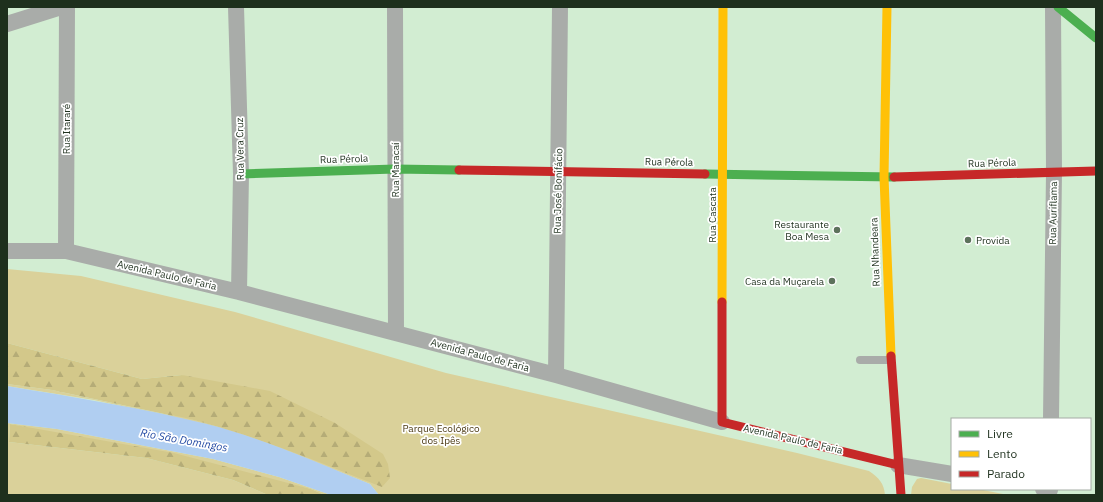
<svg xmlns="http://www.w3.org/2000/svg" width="1103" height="502" viewBox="0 0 1103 502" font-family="'IBM Plex Sans',sans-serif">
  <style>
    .green { fill: #dad19a }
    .forest { fill: url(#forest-firs) }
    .water { fill: #b0cef1 }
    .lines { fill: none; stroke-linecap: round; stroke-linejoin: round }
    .lane { stroke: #a9aca9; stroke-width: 8 }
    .street { stroke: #a9aca9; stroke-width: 16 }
    .fast { stroke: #4caf50; stroke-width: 9 }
    .slow { stroke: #ffc107; stroke-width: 9 }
    .jam { stroke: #c62828; stroke-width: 9 }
    .poi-dot { fill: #5d725c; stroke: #fff; stroke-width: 1.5 }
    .labels { text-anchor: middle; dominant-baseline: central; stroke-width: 3.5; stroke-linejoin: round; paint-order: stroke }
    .street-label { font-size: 10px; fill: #1e301d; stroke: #fff }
    .poi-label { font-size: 10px; fill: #1e301d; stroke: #fff; text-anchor: end }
    .park-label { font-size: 10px; fill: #4a3812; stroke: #fff }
    .water-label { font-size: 11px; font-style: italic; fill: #274da5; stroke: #fff }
  </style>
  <defs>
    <pattern id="forest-firs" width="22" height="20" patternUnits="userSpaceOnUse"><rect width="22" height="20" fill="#d3c88a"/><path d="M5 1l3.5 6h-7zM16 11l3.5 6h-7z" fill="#b5ac77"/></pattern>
  </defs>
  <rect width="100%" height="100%" fill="#d2edd2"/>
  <!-- green -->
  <path class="green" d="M7,269L81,276L235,312L446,373L797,453L869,471C879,478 884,483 885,495H379L370,484L269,444L208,425L94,400L7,386V384L52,390L168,415L181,416L244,434L313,459L182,375L142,379L7,343Z
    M7,423L57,429L213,459L279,477L331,495H325L311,489L10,424L9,442L146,458L233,480L268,495H7Z
    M921,478L952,484V489H978L1008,495H911L912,487L917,479Z"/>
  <!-- forest -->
  <path class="forest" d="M7,343L142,379L182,375L270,391L335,423L383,454L388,464L390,478L382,487C329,466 276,444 222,428C204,423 187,417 169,415L52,390L7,384Z
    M10,424L174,453L311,489L325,495H268L233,480L146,458L9,442Z"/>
  <!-- water -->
  <path class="water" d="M7,386C74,397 141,408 207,424C262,438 318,463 370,484L379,495H331L279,477L213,459L57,429L7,423Z"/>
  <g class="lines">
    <!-- lane -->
    <path class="lane" d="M860,360H890"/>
    <!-- street -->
    <path class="street" d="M236,7L241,174L239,292
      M395,7L396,333
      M7,24L61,7
      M7,251H66L239,292L556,375L722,422
      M66,251L67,7
      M556,375L560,7
      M1051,419L1054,172L1053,7
      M898,465L952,474
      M1043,489L1050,490"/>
    <!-- fast -->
    <path class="fast" d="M1058,7L1096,38
      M241,174L395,169L459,170
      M705,174L894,177"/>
    <!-- slow -->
    <path class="slow" d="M887,7L884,177L891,356
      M722,302L723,7"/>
    <!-- jam -->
    <path class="jam" d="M459,170L705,174
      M894,177L1096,171
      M722,302V422L898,465
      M891,356L901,495"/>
  </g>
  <!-- markers -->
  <g class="poi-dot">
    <circle cx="837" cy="230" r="4"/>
    <circle cx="968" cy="240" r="4"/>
    <circle cx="832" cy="281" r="4"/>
  </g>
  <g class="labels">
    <!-- street labels -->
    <g class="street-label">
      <text transform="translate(66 129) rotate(-90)">Rua Itararé</text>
      <text transform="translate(240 149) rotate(-91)">Rua Vera Cruz</text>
      <text transform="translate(344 159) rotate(-2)">Rua Pérola</text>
      <text transform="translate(669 162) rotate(1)">Rua Pérola</text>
      <text transform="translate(992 163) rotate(-2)">Rua Pérola</text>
      <text transform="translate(395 170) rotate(-90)">Rua Maracaí</text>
      <text transform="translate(558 191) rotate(-89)">Rua José Bonifácio</text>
      <text transform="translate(1053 213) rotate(-89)">Rua Auriflama</text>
      <text transform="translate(712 215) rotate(-90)">Rua Cascata</text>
      <text transform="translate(875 252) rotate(-92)">Rua Nhandeara</text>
      <text transform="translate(167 275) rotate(13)">Avenida Paulo de Faria</text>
      <text transform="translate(480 355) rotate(15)">Avenida Paulo de Faria</text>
      <text transform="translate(793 439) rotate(13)">Avenida Paulo de Faria</text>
    </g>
    <!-- poi labels -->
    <g class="poi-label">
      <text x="829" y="224">Restaurante<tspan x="829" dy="12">Boa Mesa</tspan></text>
      <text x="976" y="240" text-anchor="start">Provida</text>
      <text x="824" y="281">Casa da Muçarela</text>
    </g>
    <!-- park labels -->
    <g class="park-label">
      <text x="441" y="428">Parque Ecológico<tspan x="441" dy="12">dos Ipês</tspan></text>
    </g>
    <!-- water labels -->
    <g class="water-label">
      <text transform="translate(184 440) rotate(10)">Rio São Domingos</text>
    </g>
  </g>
  <!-- border -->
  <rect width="1103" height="502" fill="none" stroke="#1e301d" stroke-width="16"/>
  <!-- legend -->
  <rect x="951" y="418" width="140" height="72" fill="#ffffff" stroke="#a5aca5"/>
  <rect x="959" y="431" width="20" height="6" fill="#4caf50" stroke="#a5aca5"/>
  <text x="987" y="438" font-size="12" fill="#1e301d">Livre</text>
  <rect x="959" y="451" width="20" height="6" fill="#ffc107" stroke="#a5aca5"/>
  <text x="987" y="458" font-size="12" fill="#1e301d">Lento</text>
  <rect x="959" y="471" width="20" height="6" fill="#c62828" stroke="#a5aca5"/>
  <text x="987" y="478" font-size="12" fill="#1e301d">Parado</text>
</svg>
